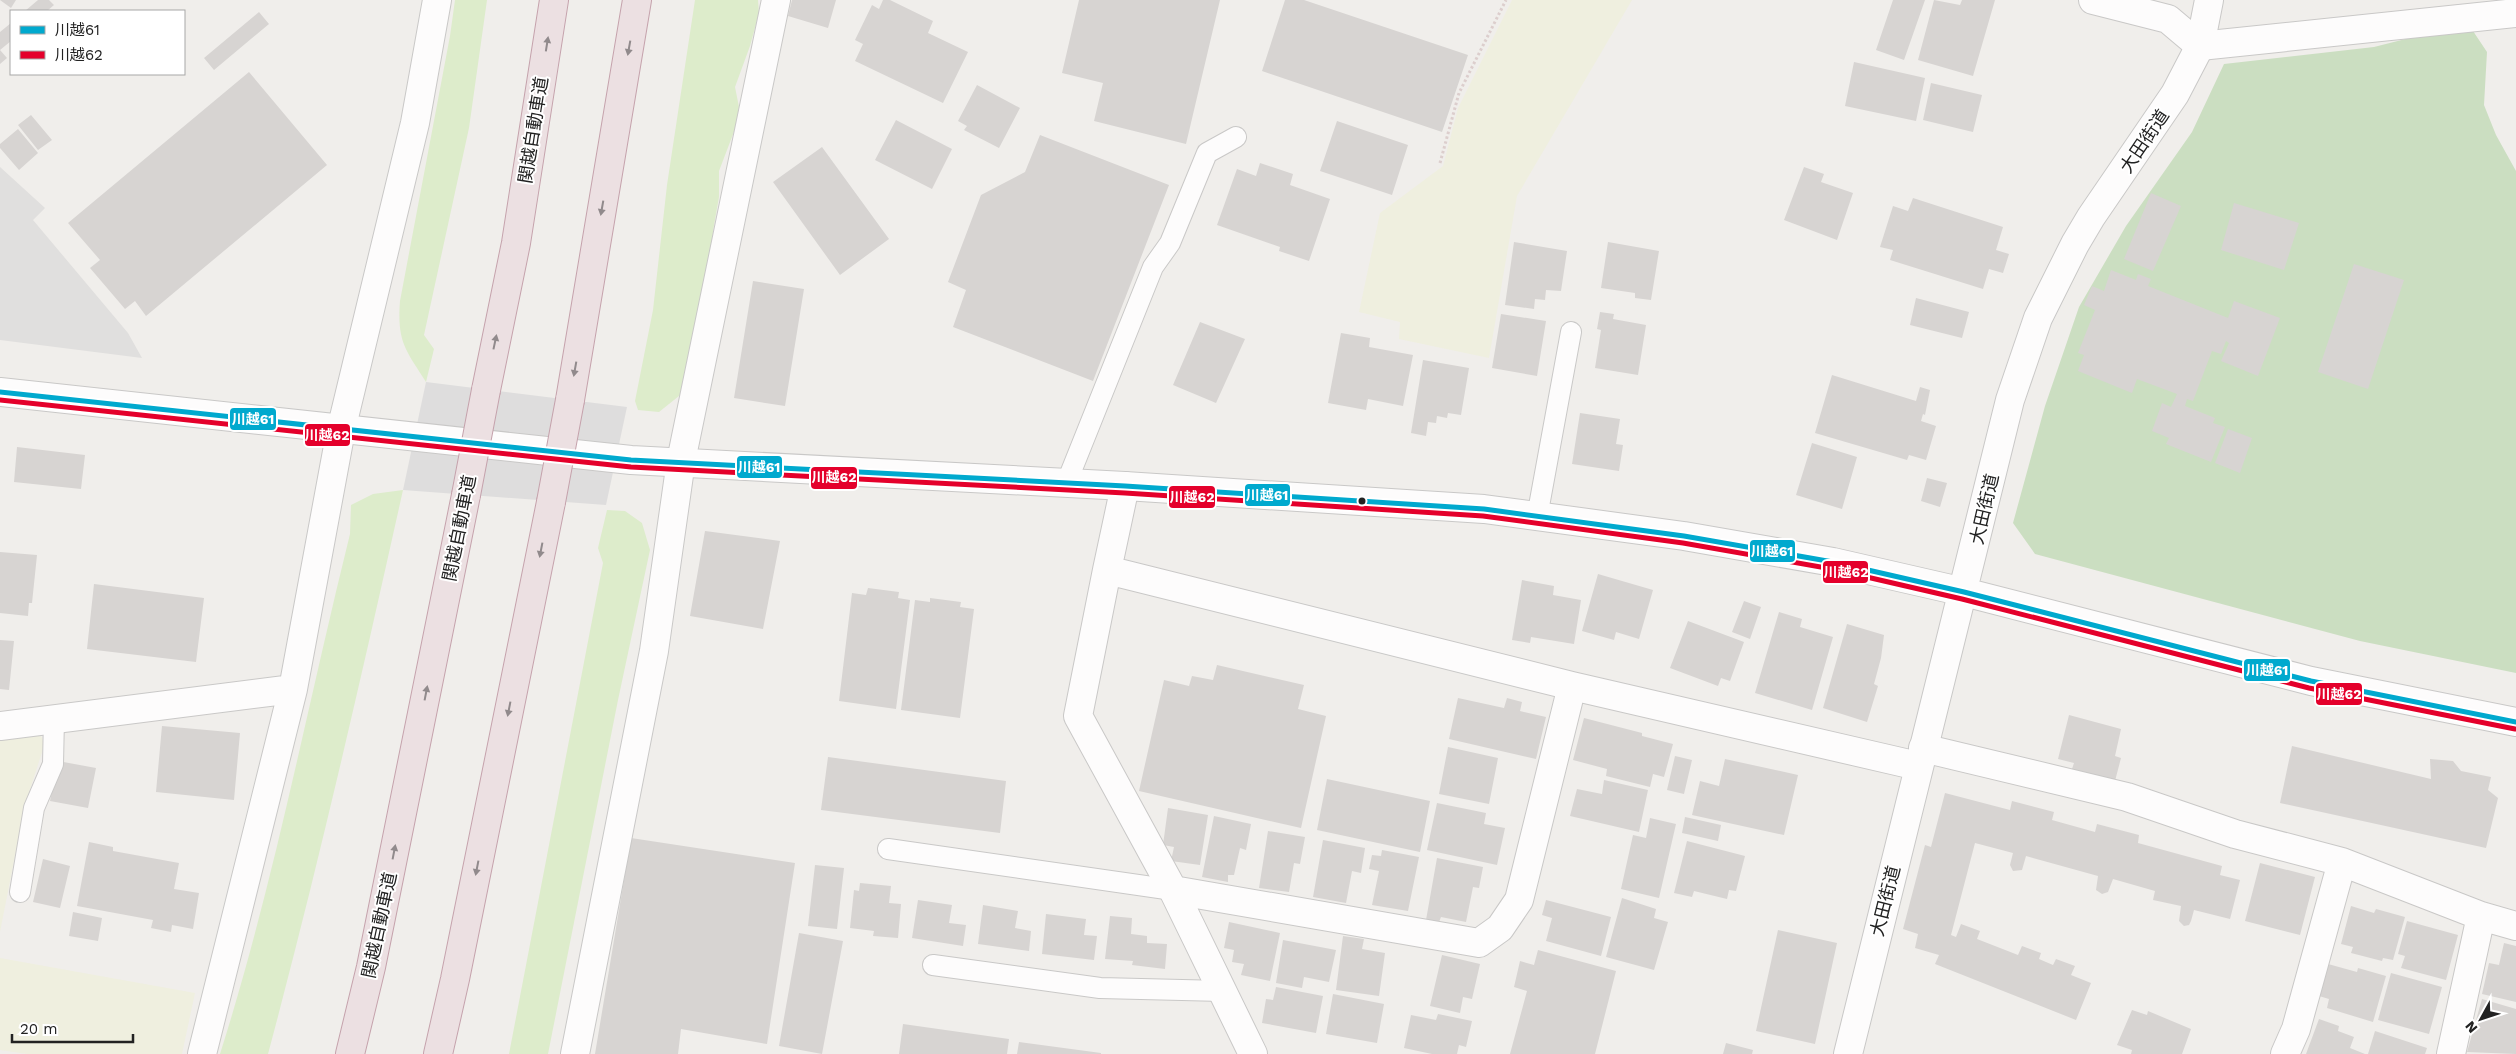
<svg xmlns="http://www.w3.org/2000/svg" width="2516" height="1054" viewBox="0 0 2516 1054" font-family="'Work Sans','Noto Sans JP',sans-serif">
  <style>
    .farmland { fill: #efefdf }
    .grass { fill: #ddeccb }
    .forest { fill: #cbdec1 }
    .parking { fill: #e0dfde }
    .pier { fill: #dedddd }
    .building { fill: #d7d4d2 }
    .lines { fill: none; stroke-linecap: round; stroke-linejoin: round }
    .service-casing { stroke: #c9c8c7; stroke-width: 22 }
    .minor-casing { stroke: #c9c8c7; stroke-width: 30 }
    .tertiary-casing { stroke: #c9c8c7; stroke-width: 30 }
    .motorway-casing { stroke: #c5a2ac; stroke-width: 30 }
    .path { stroke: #dccecd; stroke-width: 3; stroke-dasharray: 2.5 2.5; stroke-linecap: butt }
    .service { stroke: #fdfcfc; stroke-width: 20 }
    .minor { stroke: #fdfcfc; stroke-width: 28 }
    .tertiary { stroke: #fdfcfc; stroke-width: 28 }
    .motorway { stroke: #ece0e2; stroke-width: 28 }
    .motorway-bridge-casing { stroke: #c5a2ac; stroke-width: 30; stroke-linecap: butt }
    .motorway-bridge { stroke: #ece0e2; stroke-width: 28 }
    .bus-1-casing { stroke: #fff; stroke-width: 9 }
    .bus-2-casing { stroke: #fff; stroke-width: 9 }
    .bus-1 { stroke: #00a9ce; stroke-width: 5 }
    .bus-2 { stroke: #e4002b; stroke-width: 5 }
    .oneway { fill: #918a8c }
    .bus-dot { fill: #222; stroke: #fff; stroke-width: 2 }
    .labels { text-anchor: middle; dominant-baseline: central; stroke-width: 4; stroke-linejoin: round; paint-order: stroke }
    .street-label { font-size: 18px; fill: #222; stroke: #fff }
    .line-badge { stroke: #fff; stroke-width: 2 }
    .badge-label { font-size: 14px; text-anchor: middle; font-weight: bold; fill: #fff }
  </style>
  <rect width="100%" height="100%" fill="#f0eeeb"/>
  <!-- farmland -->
  <path class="farmland" d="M1512,0H1632L1517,196L1489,358L1399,339L1400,322L1359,312L1380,213L1443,166L1458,108Z
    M39,733L45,743L25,805L0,932V737Z
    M0,958L195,993L182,1054H27L0,1050Z"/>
  <!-- grass -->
  <path class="grass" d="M455,0H487L469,128L424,335L434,349L426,382C405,349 397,342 400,301L450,36Z
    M695,0H758L759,13L750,46L735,87L739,107L735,129L719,171V197L713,231L711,265L684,392L659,412L638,410L635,401L653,310L667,185Z
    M403,490C361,679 318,867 268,1054H220C274,884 307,707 350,534L351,505L373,494Z
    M607,510L625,511L642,523L650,550L618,700L548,1054H509L603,563L598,548Z"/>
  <!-- forest -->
  <path class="forest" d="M2449,28L2473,31L2487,52L2484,105L2496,135L2516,171V673L2360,641L2035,554L2013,523L2045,406L2079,307L2126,226L2192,132L2224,64L2374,47Z"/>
  <!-- parking -->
  <path class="parking" d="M0,167L45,208L33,220L128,333L142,358L0,340Z"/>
  <!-- pier -->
  <path class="pier" d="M426,382L627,407L606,505L403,490Z"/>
  <!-- building -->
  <path class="building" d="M0,0H16L11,8Z
    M38,0H49L54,5L47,11H25Z
    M792,0H836L828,28L788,16Z
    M883,0H890L933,21L928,33L968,52L943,103L855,61L863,44L855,40L872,5L879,9Z
    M1079,0H1220L1186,144L1094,121L1103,83L1062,73Z
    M1285,0H1304L1468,55L1442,132L1262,71Z
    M1893,0H1925L1904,60L1876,50Z
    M1934,0L1960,5L1962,0H1995L1973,76L1918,60Z
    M259,12L269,24L214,70L204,58Z
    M11,23V41L0,50L7,58L0,64V32Z
    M1854,62L1925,78L1916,121L1845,106Z
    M249,72L327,165L146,316L135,301L125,309L90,268L100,260L68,223Z
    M1931,83L1982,95L1973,132L1923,120Z
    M977,85L1020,108L999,148L964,130L967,126L958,121Z
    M31,115L52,140L38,150L18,125Z
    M896,120L952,149L932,189L875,160Z
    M1337,121L1408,145L1392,195L1320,171Z
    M18,129L38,153L19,170L0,148V144Z
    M1040,135L1169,185L1093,381L953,327L966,290L948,282L981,195L1025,172Z
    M822,147L889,239L840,275L773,182Z
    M1260,163L1293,174L1290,185L1330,199L1309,261L1279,251L1280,247L1217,225L1237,169L1256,176Z
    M1804,167L1824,174L1821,182L1853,193L1837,240L1784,220Z
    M2151,193L2181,206L2153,271L2124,259Z
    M1913,198L2003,227L1996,250L2009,254L2003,273L1989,269L1983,289L1890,260L1893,250L1880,247L1893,206L1908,211Z
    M2234,203L2299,223L2284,270L2221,250Z
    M1514,242L1567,251L1561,291L1546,290L1545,300L1535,299L1534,309L1505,305Z
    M1608,242L1659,251L1651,300L1635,298V293L1601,288Z
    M2354,264L2404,280L2368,389L2318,372Z
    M2111,270L2136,280L2138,274L2151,279L2148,286L2228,318L2234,301L2280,318L2258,376L2221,361L2229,343L2226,341L2221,354L2212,351L2193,401L2187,399L2185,406L2215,418L2213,423L2225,427L2211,462L2166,444L2169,438L2152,431L2162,403L2171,407L2177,394L2137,379L2132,393L2078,371L2084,355L2078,353L2095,310L2084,305L2092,286L2104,291Z
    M753,281L804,289L785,406L734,398Z
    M1916,298L1969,312L1962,338L1910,325Z
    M1600,312L1614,314L1613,319L1646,325L1638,375L1595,368L1601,330L1597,329Z
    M1501,314L1546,321L1537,376L1492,368Z
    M1200,322L1245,339L1216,403L1173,385Z
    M1341,333L1370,338L1369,347L1413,355L1403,406L1368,399L1366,410L1328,403Z
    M1423,360L1469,368L1461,415L1448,413L1447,418L1437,416L1436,423L1428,422L1426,436L1411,433Z
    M1832,375L1916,401L1920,387L1930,390L1925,415L1923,414L1921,421L1936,426L1926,460L1909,455L1907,460L1815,433Z
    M1580,413L1620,419L1616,444L1623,445L1619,471L1572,464Z
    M2228,429L2252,438L2240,473L2215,463Z
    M1812,443L1857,457L1842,509L1796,495Z
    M17,447L85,455L81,489L14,482Z
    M1927,478L1947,483L1940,507L1921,501Z
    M705,531L780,541L763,629L690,616Z
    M0,552L37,555L32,603H29L28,616L0,613Z
    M1598,574L1653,590L1639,639L1616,632L1614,640L1582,631Z
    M1522,580L1554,586L1553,595L1581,600L1574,644L1531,637L1530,643L1512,640Z
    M94,584L204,598L196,662L87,649Z
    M868,588L899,592L898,598L910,600L896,709L839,701L852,593L866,595Z
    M930,598L961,602L960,607L974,609L960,718L901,710L915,600L930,602Z
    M1744,601L1761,607L1750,639L1732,632Z
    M1779,612L1802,619L1800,627L1833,637L1812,710L1755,693Z
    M1688,621L1744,642L1730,681L1721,678L1718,686L1670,668Z
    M1847,624L1884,635L1881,658L1874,684L1878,686L1867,722L1823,708Z
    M0,640L14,641L9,690L0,689Z
    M1217,665L1304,685L1298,709L1326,716L1301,828L1139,791L1164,680L1189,686L1192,676L1213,680Z
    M1458,698L1504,708L1507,698L1522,702L1520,711L1546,717L1536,759L1449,739Z
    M2069,715L2121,729L2115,756L2121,758L2115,781L2072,769L2074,763L2058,759Z
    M1584,718L1642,733V736L1673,744L1664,777L1653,774L1650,787L1606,776L1607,769L1573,760Z
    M162,726L240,733L234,800L156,792Z
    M2292,746L2431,779L2430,759L2453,761L2461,771L2491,777L2488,790L2498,798L2486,848L2280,803Z
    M1448,747L1498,758L1489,804L1439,794Z
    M1675,756L1692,760L1684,794L1667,790Z
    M828,757L1006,781L1000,833L821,810Z
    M1725,759L1798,775L1784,835L1692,815L1700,781L1719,786Z
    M58,761L96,768L88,808L50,801Z
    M1327,779L1430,801L1420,852L1317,830Z
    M1604,780L1648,790L1639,832L1570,816L1577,789L1602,794Z
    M1945,793L2010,810L2012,801L2054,812L2052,820L2095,832L2097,824L2139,835L2138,843L2222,866L2220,875L2240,880L2230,919L2194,910L2191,921L2189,925L2184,926L2179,921L2181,906L2153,900L2155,891L2113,879L2108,892L2102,894L2096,890L2098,876L2026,856L2022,870L2013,871L2010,865L2013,853L1975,843L1951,935L1956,937L1961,924L1980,931L1977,939L2018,955L2022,946L2041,953L2039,959L2053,965L2056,959L2075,966L2071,975L2091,983L2076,1020L1935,964L1939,955L1915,948L1918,934L1903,929L1925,845L1931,847Z
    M1437,803L1486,813L1484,824L1505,828L1497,865L1427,850Z
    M1168,808L1208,815L1200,865L1171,861L1174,847L1163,845Z
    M1214,816L1251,824L1246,850L1240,848L1234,875H1228V882L1202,877Z
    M1685,817L1721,825L1718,841L1682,833Z
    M1650,818L1676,824L1659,898L1621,889L1633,835L1646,838Z
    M1268,831L1305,837L1300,864L1294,863L1289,892L1259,888Z
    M631,838L795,863L767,1044L681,1029L678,1054H595Z
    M1323,840L1365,848L1361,873L1352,871L1346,903L1313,897Z
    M1687,841L1745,856L1736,891L1729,890L1727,899L1694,891L1692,897L1674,893Z
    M89,842L113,847V851L179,863L174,889L199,893L193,929L172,925L171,932L151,928L153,920L77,906Z
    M1382,850L1419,857L1408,911L1372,905L1379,871L1369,869L1372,855L1381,856Z
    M1437,858L1483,867L1479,888L1473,887L1466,922L1441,917L1439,922L1426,920Z
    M43,859L70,866L60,908L33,902Z
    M2260,863L2315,877L2300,935L2245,921Z
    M815,865L844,868L837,929L808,926Z
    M860,883L891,886L889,903L901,904L898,938L873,936L874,931L850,928L854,890L859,891Z
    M1622,898L1656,909L1654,918L1668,922L1654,970L1606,957Z
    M918,900L952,905L949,923L966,925L963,946L912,938Z
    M1546,900L1611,917L1601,956L1546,941L1552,918L1542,915Z
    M983,905L1018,911L1015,928L1031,931L1029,951L978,944Z
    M2351,906L2374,913L2376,909L2405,917L2393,960L2383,958L2382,961L2351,953L2353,947L2341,944Z
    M73,912L102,918L98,941L69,936Z
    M1046,914L1086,919L1084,935L1097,936L1094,960L1042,954Z
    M1110,916L1132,918L1131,934L1147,936V943L1167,944L1165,969L1132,965L1133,961L1105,959Z
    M2407,921L2458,935L2446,980L2401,968L2405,956L2398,954Z
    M1229,922L1280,933L1270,981L1241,975L1244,964L1232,962L1234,950L1224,948Z
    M1778,930L1837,943L1815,1044L1756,1031Z
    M799,933L843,941L822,1054L779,1046Z
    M1343,936L1364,939L1362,949L1385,953L1379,996L1336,990Z
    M1283,940L1336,950L1329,982L1304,977L1302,988L1276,983Z
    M2504,943L2516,946V1002L2482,994L2489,963L2499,965Z
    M1538,950L1616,971L1595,1054H1510L1527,991L1514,987L1520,961L1534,965Z
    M1442,955L1480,964L1472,999L1463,997L1460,1013L1430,1006Z
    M2328,964L2357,972L2358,968L2386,976L2373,1022L2327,1008L2329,999L2319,996Z
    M2391,973L2442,987L2429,1034L2378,1020Z
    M1276,987L1323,996L1316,1033L1262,1023L1266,999L1273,1000Z
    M1333,994L1384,1004L1377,1043L1326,1034Z
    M2482,999L2516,1009V1054L2467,1052Z
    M2132,1010L2147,1015L2148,1011L2191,1029L2182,1054H2131L2132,1050L2117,1045Z
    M1438,1014L1472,1021L1466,1047L1459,1045L1457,1054H1432L1404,1048L1411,1015L1436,1020Z
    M2319,1019L2339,1026L2338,1031L2354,1037L2350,1048L2365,1054H2306Z
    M903,1024L1009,1039L1007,1054H899Z
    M2375,1031L2427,1048L2425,1054H2368Z
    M1019,1042L1101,1053V1054H1017Z
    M1726,1043L1753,1050L1752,1054H1723Z"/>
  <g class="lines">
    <!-- service casing -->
    <g class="service-casing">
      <path id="service" d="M1066,484L1153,267L1170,243L1207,153L1236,137
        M1537,517L1571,332
        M888,849L1173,890
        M20,892L34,808L53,764L54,718
        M933,965L1100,988L1223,991"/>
    </g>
    <!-- minor casing -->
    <g class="minor-casing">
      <path id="minor" d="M2093,0L2168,19L2200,46L2516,13
        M1125,486L1107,570L1572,686L1918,766
        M1107,570L1078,716L1173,890L1253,1054
        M0,726L293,689
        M1923,748L2127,797L2235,834L2342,862L2481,916L2516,926
        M1173,890L1479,943L1500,928L1519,900L1572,686
        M202,1054L293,689L341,430L415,123L437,0
        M575,1054L654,651L681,461L776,0
        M2285,1054L2296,1029L2342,862
        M2451,1054L2481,916"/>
    </g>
    <!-- tertiary casing -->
    <g class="tertiary-casing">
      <path id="tertiary" d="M0,392L631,460L1125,486L1484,509L1684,536L1833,562L1964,592L2311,681L2516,722
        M1848,1054L2010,400L2038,318L2075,244L2091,217L2175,94L2200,46L2209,0"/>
    </g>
    <!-- motorway casing -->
    <g class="motorway-casing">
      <path id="motorway" d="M486,390L516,243L554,0
        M570,400L637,0
        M350,1054L371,967L466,495
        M438,1054L455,979L551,502"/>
    </g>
    <!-- path -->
    <path class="path" d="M1440,163L1459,93L1506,0"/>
    <!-- service -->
    <use href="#service" class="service"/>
    <!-- minor -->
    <use href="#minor" class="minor"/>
    <!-- tertiary -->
    <use href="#tertiary" class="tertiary"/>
    <!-- motorway -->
    <use href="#motorway" class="motorway"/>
    <!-- motorway-bridge casing -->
    <g class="motorway-bridge-casing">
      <path id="motorway-bridge" d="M466,495L486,390
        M551,502L570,400"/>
    </g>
    <!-- motorway-bridge -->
    <use href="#motorway-bridge" class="motorway-bridge"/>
    <!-- bus-1 casing -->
    <g class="bus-1-casing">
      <path id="bus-1" d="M0,392L631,460L1125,486L1484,509L1684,536L1833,562L1964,592L2311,681L2516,722"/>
    </g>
    <!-- bus-2 casing -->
    <g class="bus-2-casing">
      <path id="bus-2" d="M0,400L631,467L1125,493L1483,516L1683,543L1832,569L1962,599L2309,688L2515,729"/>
    </g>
    <!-- bus-1 -->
    <use href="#bus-1" class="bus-1"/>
    <!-- bus-2 -->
    <use href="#bus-2" class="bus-2"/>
  </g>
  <!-- one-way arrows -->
  <defs><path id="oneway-solid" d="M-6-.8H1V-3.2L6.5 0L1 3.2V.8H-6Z" transform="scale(1.25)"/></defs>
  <g class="oneway">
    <use href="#oneway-solid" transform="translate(547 44) rotate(-81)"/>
    <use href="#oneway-solid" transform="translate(629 48) rotate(100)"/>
    <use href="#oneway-solid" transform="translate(602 208) rotate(100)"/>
    <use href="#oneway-solid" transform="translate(495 342) rotate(-78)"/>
    <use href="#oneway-solid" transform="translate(575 369) rotate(100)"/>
    <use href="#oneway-solid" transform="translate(541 550) rotate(101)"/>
    <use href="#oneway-solid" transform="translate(426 693) rotate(-79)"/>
    <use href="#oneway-solid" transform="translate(509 709) rotate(101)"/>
    <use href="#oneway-solid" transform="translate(394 852) rotate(-79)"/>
    <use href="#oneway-solid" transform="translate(477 868) rotate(101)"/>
  </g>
  <!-- markers -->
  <circle class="bus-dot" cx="1362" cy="501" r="4.5"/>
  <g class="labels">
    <!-- street labels -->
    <g class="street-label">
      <text transform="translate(533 130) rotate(-81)">関越自動車道</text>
      <text transform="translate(2144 141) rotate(-56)">大田街道</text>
      <text transform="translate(1984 509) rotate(-77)">大田街道</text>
      <text transform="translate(459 528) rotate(-79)">関越自動車道</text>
      <text transform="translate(1885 901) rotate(-76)">大田街道</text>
      <text transform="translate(379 925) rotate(-78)">関越自動車道</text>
    </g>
  </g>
  <g class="line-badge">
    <rect x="229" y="407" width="48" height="24" rx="5" fill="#00a9ce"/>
    <rect x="304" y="423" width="47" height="24" rx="5" fill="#e4002b"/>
    <rect x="736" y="455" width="47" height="24" rx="5" fill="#00a9ce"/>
    <rect x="810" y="466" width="48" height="24" rx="5" fill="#e4002b"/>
    <rect x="1244" y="483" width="47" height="24" rx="5" fill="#00a9ce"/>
    <rect x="1168" y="485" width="48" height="24" rx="5" fill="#e4002b"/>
    <rect x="1749" y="539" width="47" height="24" rx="5" fill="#00a9ce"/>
    <rect x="1822" y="560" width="47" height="24" rx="5" fill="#e4002b"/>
    <rect x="2243" y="658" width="48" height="24" rx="5" fill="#00a9ce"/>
    <rect x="2315" y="682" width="48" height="24" rx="5" fill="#e4002b"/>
  </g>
  <g class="badge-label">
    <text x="253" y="424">川越61</text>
    <text x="327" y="440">川越62</text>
    <text x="759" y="472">川越61</text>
    <text x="834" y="482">川越62</text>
    <text x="1267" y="500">川越61</text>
    <text x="1192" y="502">川越62</text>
    <text x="1772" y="556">川越61</text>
    <text x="1846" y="577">川越62</text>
    <text x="2267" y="675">川越61</text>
    <text x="2339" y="699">川越62</text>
  </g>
  <!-- legend -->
  <rect x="10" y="10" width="175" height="65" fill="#ffffff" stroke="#a7a7a7"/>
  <rect x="20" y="26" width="25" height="8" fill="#00a9ce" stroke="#a7a7a7"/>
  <text x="55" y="35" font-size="15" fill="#222222">川越61</text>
  <rect x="20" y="51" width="25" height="8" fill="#e4002b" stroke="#a7a7a7"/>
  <text x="55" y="60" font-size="15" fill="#222222">川越62</text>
  <!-- north arrow -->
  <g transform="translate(2481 1019) rotate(230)" stroke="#ffffff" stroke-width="4" paint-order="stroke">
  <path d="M0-4L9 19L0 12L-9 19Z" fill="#222222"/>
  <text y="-8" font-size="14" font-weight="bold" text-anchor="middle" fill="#222222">N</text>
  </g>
  <!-- scale -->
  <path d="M12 1034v8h121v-8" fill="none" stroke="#222222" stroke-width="2.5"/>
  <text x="20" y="1034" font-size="15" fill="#222222" stroke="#ffffff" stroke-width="4" paint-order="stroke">20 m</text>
</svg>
